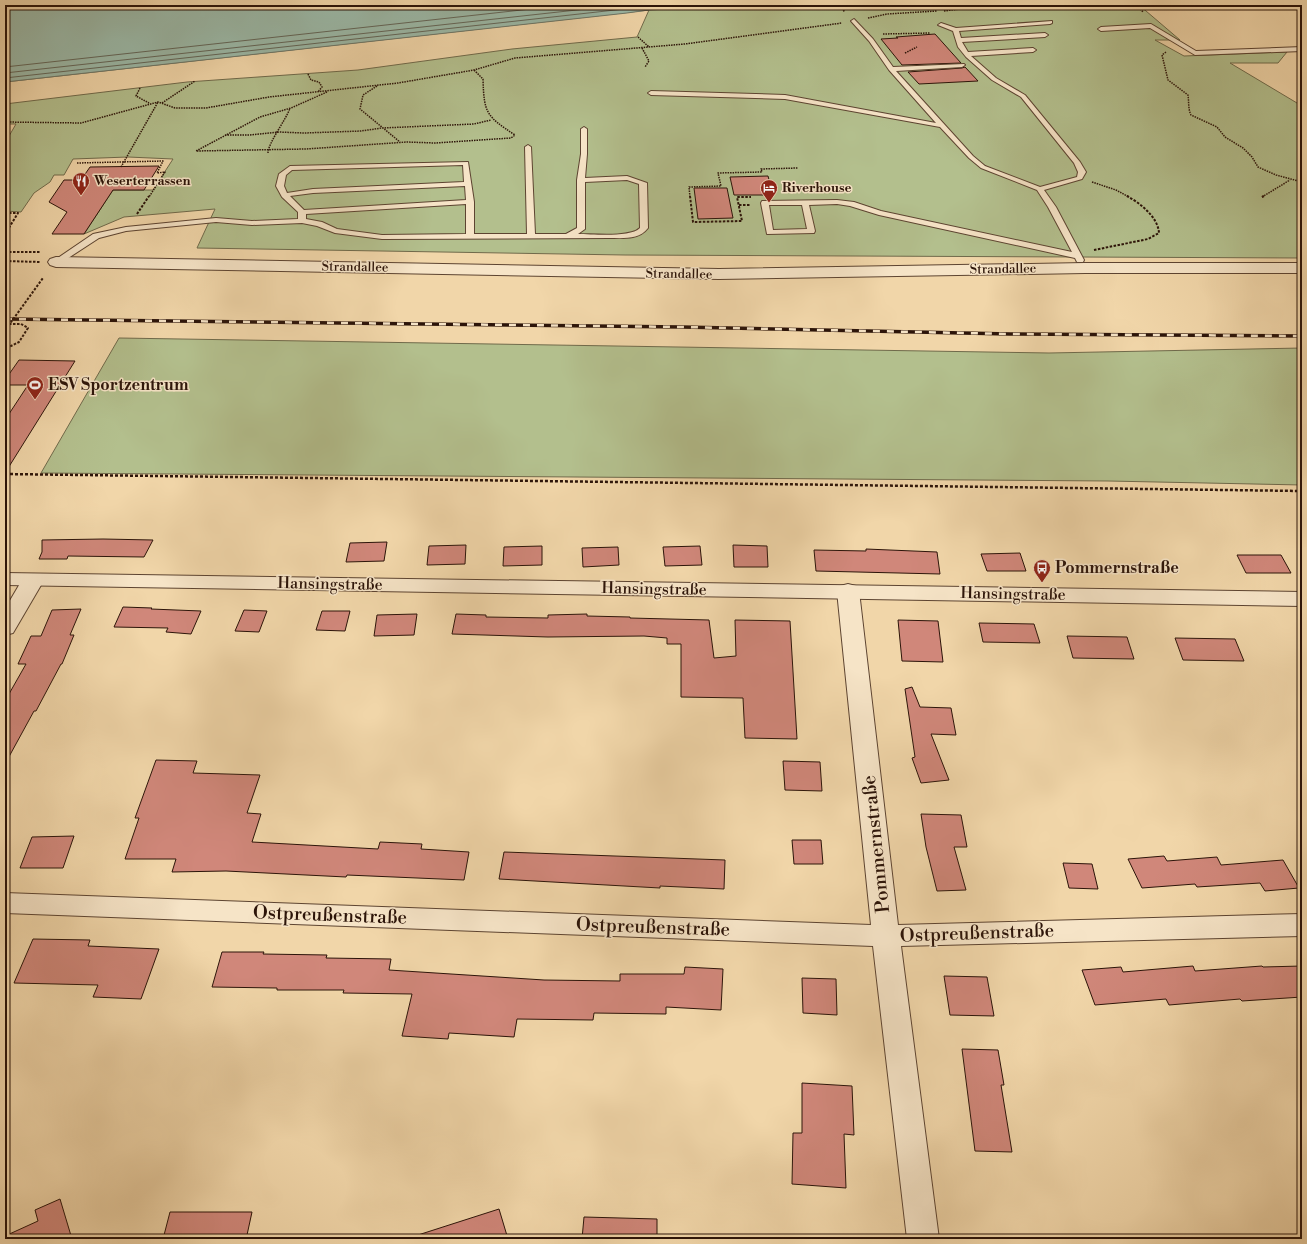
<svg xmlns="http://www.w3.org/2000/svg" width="1307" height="1244" viewBox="0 0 1307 1244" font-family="'Libre Bodoni',serif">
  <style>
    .green { fill: #b3bf8d; stroke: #706a4b }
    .water { fill: #9bb9a8; stroke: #6f7768 }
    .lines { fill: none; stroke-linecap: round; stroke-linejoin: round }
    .shore { stroke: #646658; stroke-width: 1 }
    .building { fill: #d0877a; stroke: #2c1409 }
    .service-casing { stroke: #5d4431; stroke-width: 2 }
    .minor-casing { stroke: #5d4431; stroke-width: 2 }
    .tertiary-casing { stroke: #5d4431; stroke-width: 2 }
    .path-far2 { stroke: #2c1409; stroke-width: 1.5; stroke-dasharray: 1.5 1; stroke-linecap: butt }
    .path-far1 { stroke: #2c1409; stroke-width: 2; stroke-dasharray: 2.5 1.5; stroke-linecap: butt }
    .path { stroke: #2c1409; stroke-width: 2.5; stroke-dasharray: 3 2; stroke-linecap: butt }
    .service { fill: #f6e4c7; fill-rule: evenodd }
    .minor { fill: #f6e4c7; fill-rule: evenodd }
    .tertiary { fill: #f6e4c7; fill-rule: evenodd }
    .rail-casing { stroke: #2c1409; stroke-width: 3.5 }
    .rail { stroke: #f6e4c7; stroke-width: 2.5; stroke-dasharray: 7; stroke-linecap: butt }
    .path-bridge { stroke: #2c1409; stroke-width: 2; stroke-dasharray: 2.5 1.5; stroke-linecap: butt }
    .labels { text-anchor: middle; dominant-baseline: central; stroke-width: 3; stroke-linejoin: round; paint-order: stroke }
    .far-poi-label { font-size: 13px; font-weight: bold; fill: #2c1409; stroke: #f6e4c7; text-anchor: start }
    .far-street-label { font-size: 13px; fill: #2c1409; stroke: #f6e4c7 }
    .poi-label { font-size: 16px; font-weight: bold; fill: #2c1409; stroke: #f6e4c7; text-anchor: start }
    .street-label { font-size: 16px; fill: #2c1409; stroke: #f6e4c7 }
    .near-street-label { font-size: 19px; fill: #2c1409; stroke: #f6e4c7 }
  </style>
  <rect width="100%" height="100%" fill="#f1d6a9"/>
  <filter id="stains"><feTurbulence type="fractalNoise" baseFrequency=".005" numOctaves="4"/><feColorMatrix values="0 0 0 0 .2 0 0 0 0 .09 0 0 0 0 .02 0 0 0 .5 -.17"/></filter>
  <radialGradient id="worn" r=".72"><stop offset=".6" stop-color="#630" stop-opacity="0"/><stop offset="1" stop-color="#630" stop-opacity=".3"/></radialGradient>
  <!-- green -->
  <path class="green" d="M5,5H1139L1180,40H1155L1184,56L1287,52L1278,63H1230L1302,106V258L625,255L197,248L215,209L124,217L84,234L113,190H153L173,159L128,157L73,159L64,175H54L50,182L34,193L21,212L5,211V143L16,124H5V104L187,82L358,70L512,49L637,37L649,10L5,82Z
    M119,338L1049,353L1302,348V485L1108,481L41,473Z"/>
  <!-- water -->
  <path class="water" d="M5,5H740L649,10L627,13L5,82Z"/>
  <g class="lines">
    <!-- shore -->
    <path class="shore" d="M5,67L567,5
      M5,73L622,5
      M5,78L660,5"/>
  </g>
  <!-- building -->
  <path class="building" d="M935,34L961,63L902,65L881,39L898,38L896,37Z
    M965,67L978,81L919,84L908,72L962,68Z
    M159,166L144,190H113L84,234H52L67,212L49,202L64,180H81L90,167Z
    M768,176L773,195H734L730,177Z
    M694,188H727L733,218L698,219Z
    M19,360L75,361L5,473V420L28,385H5V380Z
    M42,540L103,539L153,540L144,557L68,556L67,559H39L42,552Z
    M387,542L384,561L346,562L350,543Z
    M466,545L465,564L427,565L429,546Z
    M733,545L767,546L768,567H734Z
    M542,546V565L503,566L504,547Z
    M700,546L702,565L665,566L663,547Z
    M618,547L619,565L583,567L582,548Z
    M866,549L937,552L940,574L816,571L814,550L866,551Z
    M1020,553L1026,571H987L981,554Z
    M1237,555H1281L1291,573H1246Z
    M123,607L152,608L151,609L201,611L191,634L166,632L168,628L114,627Z
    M81,609L70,635H74L62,664H61L36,711H34L5,764V701L26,664H18L31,636H41L52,610Z
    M244,610L267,611L259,632L235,631Z
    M322,611H350L345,631L316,630Z
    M417,614L414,635L374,636L377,615Z
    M456,614L486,615V617L548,618V615L587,614V616L630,617V618L709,620L714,658L736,656L735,620L790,621L797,739L745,738L743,698L681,697V644H667V638L644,636L548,637L452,634Z
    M898,620L938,621L943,662L902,661Z
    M979,623L1034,624L1040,643L983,642Z
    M1067,636L1127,637L1134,659L1073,658Z
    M1175,638L1235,639L1244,661L1183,660Z
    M912,687L920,707L951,708L956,735L931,734L949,780L921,783L912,758L915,757L905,689Z
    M156,760L197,761L193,773L260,775L247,813L261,814L252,842L378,849L380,842L422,844L421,849L469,852L464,880L347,875L346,877L226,871L172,872L176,859H125L139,818H135Z
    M783,761L820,762L822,791L785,790Z
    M921,814L961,815L967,847H954L966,890L937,891L926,847Z
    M74,836L63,868H20L32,837Z
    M792,840H821L823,864H794Z
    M504,852L725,860L724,889L660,886V888L499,879Z
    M1164,856L1167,861L1217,857L1221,865L1283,860L1299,888L1265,891L1260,883L1197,887L1195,884L1142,888L1128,859Z
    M1063,863L1092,864L1098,889L1069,888Z
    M33,939L90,940L88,946L159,949L141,999L93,997L98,985L14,983Z
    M222,952H264L263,954L327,955L326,958L391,959L389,970L544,980L620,981V974H684L685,967L723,969L721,1010L666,1007V1014L594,1013L593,1020L517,1019L514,1037L449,1033L448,1039L402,1036L412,994L343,993L344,990H277V988L212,987Z
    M1193,966L1195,971L1262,966L1263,967L1302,966V997L1242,1001L1240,999L1169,1005L1166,999L1095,1005L1082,970L1121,967L1123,972Z
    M944,976L987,977L994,1016L950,1015Z
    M802,978L836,979L837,1015L803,1013Z
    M962,1049L998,1050L1004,1085H1001L1012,1152L975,1151Z
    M802,1083L852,1086L854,1135L844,1134L846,1188L792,1184L793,1133H802Z
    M60,1199L72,1239H5V1236L38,1221L35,1210Z
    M499,1209L508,1239H419L418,1235Z
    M170,1212H252L247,1235H222L221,1239H163Z
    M584,1217L657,1219V1239H582Z"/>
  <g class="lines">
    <!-- service casing -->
    <g class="service-casing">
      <path id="service" d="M854,19L873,39L893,67L964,64L965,65L962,67L896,71L973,156L985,166L1040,187L1077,177L1078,172L1074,163L1021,97L992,80L966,57L958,47L953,31L938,25L941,23L956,28L1052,21V23L1050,24L959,31L961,38L1045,33L1048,35L1045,37L962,42L968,52L1033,48L1036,50L1033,52L971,56L996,78L1025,95L1080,162L1086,172L1082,179L1044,190L1056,207L1084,260L1083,262H1077L1075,258L879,215L850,206L837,204L809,205L815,231L814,233L767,234L761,203L762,201L837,200L854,202L881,211L1072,252L1048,207L1037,190L981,168L969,158L940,127L785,99L651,95L648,93L651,91L785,95L936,123L889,70L869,41L851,21ZM769,205H802L807,229L773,230Z
        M1151,24L1196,51L1302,47V51L1195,55L1150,28L1101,31L1098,29L1101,27Z
        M584,127L587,129V154L585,178L627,176L647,183L648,228C639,240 623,238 609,238L382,239L335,233L317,226L302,223L252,225L216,222L126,231L99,238L59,264H56L52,262L93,234L126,227L216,218L252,221L298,219V212L282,197L276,186L279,174L290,166L468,162L474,202V234H527L525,147L528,145L531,147L535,234H566L577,228V180L581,154V129ZM463,165L464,182L313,189L287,193L284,186L286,175L292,170ZM627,180L639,184L640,228C630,238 592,234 578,234L585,229V182ZM465,186L466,200L304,210L290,196L313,193ZM466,204V234L382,235L337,229L322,222L306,219V214Z"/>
    </g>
    <!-- minor casing -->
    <g class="minor-casing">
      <path id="minor" d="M56,257L719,269L1085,263H1302V273H1085L719,279L56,267L50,265L48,262L50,259Z
        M33,574L41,575L44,580L13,633L5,635V609L25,575Z
        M848,584L856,586L859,591L898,925L1302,914V936L901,946L939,1239H907L873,946L5,913V893L871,925L837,591L840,586Z"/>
    </g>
    <!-- tertiary casing -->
    <g class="tertiary-casing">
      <path id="tertiary" d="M5,573L1302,592V606L5,585Z"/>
    </g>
    <!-- path-far2 -->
    <path class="path-far2" d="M838,5L845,12
      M1137,5L1143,12
      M944,11L991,5
      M868,18L887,14L937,11
      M883,34L930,33
      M638,37L649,47
      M642,48L649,61L645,67
      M1166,52L1162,55L1168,80L1188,95C1189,102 1188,109 1191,115L1217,127L1225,137L1243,148L1252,157L1258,167L1276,175L1302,182
      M905,53L917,47
      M308,74L311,80L319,82L322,87L318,92
      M377,86L363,95L360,109L400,142
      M140,88L136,96L149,103
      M327,92L291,108L260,117L196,151L306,149L407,142L435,143L511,138L515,135C486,116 484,113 483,79L474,70
      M162,103L195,81
      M5,122L81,123L158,102L175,108H206L269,97L398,83L474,70L515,58L685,44L842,23
      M225,135H250L279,132L304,133L361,131L382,128L474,124L491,120
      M268,153C268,143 286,120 290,108
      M77,163L163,161L157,173L165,172L149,197
      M121,167L158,102
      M1092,182L1116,190L1129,197
      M690,197L689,187L721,186L718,173L762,172L761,169L798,168
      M1262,197L1290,180"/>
    <!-- path-far1 -->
    <path class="path-far1" d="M690,196L693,222L742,221L737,197H751
      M1262,197L1264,196
      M739,205H750
      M5,213H18L7,231
      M137,214L149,196
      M1094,250L1148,239L1159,233C1158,217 1140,203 1127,196
      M5,252H40
      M5,261L40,262
      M5,324H21L28,328L19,342L5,349"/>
    <!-- path -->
    <path class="path" d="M5,474L1302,491"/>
    <!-- service -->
    <use href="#service" class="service"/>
    <!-- minor -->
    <use href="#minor" class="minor"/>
    <!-- tertiary -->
    <use href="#tertiary" class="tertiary"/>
    <!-- rail casing -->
    <g class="rail-casing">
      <path id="rail" d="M5,319L682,327L1010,334L1302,336"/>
    </g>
    <!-- rail -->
    <use href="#rail" class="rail"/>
    <!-- path-bridge -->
    <path class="path-bridge" d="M6,329L43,278"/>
  </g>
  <!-- icons -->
  <defs>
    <g id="restaurant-pin" transform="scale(0.9)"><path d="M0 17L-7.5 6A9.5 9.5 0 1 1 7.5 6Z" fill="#8f2418" stroke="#f6e4c7"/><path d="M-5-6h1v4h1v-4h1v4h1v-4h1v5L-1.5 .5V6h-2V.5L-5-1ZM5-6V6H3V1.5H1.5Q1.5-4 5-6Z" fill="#fff"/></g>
    <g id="hotel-pin" transform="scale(0.9)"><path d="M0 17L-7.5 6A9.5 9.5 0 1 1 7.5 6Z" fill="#8f2418" stroke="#f6e4c7"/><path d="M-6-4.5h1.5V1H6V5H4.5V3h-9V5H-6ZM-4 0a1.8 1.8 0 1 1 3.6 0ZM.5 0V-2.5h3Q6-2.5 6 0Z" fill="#fff"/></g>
    <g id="stadium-pin" transform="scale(0.9)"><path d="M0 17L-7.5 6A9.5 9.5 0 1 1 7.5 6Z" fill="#8f2418" stroke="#f6e4c7"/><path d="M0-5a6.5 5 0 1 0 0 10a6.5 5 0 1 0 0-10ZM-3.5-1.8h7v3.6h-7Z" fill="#fff"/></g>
    <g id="bus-pin" transform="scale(0.9)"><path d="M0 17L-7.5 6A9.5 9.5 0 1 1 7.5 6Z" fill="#8f2418" stroke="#f6e4c7"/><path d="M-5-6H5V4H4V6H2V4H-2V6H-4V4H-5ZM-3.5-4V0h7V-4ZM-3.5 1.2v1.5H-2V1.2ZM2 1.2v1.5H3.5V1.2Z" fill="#fff"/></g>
  </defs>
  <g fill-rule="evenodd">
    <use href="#restaurant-pin" x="81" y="181"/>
    <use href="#hotel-pin" x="769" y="188"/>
    <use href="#stadium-pin" x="35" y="385"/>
    <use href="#bus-pin" x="1042" y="568"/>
  </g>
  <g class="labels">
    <!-- far-poi labels -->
    <g class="far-poi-label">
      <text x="94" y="181">Weserterrassen</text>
      <text x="782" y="188">Riverhouse</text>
    </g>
    <!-- far-street labels -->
    <g class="far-street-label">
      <text transform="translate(355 267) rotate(1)">Strandallee</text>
      <text transform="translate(1003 269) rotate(-1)">Strandallee</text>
      <text transform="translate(679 274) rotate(1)">Strandallee</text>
    </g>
    <!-- poi labels -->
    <g class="poi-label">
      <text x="48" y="385">ESV Sportzentrum</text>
      <text x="1055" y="568">Pommernstraße</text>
    </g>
    <!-- street labels -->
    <g class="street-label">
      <text transform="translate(330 584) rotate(1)">Hansingstraße</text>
      <text transform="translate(654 589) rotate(1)">Hansingstraße</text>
      <text transform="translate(1013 594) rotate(1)">Hansingstraße</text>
    </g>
    <!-- near-street labels -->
    <g class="near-street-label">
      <text transform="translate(876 844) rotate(-96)">Pommernstraße</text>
      <text transform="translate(330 915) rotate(2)">Ostpreußenstraße</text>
      <text transform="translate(653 927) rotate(2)">Ostpreußenstraße</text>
      <text transform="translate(977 933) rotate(-2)">Ostpreußenstraße</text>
    </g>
  </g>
  <!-- margin -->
  <rect width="1307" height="1244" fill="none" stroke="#f1d6a9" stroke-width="20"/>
  <rect x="6" y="6" width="1295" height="1232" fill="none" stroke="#2c1409" stroke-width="2"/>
  <rect x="10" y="10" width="1287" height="1224" fill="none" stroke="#2c1409"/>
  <rect width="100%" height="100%" filter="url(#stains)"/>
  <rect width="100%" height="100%" fill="url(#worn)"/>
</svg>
